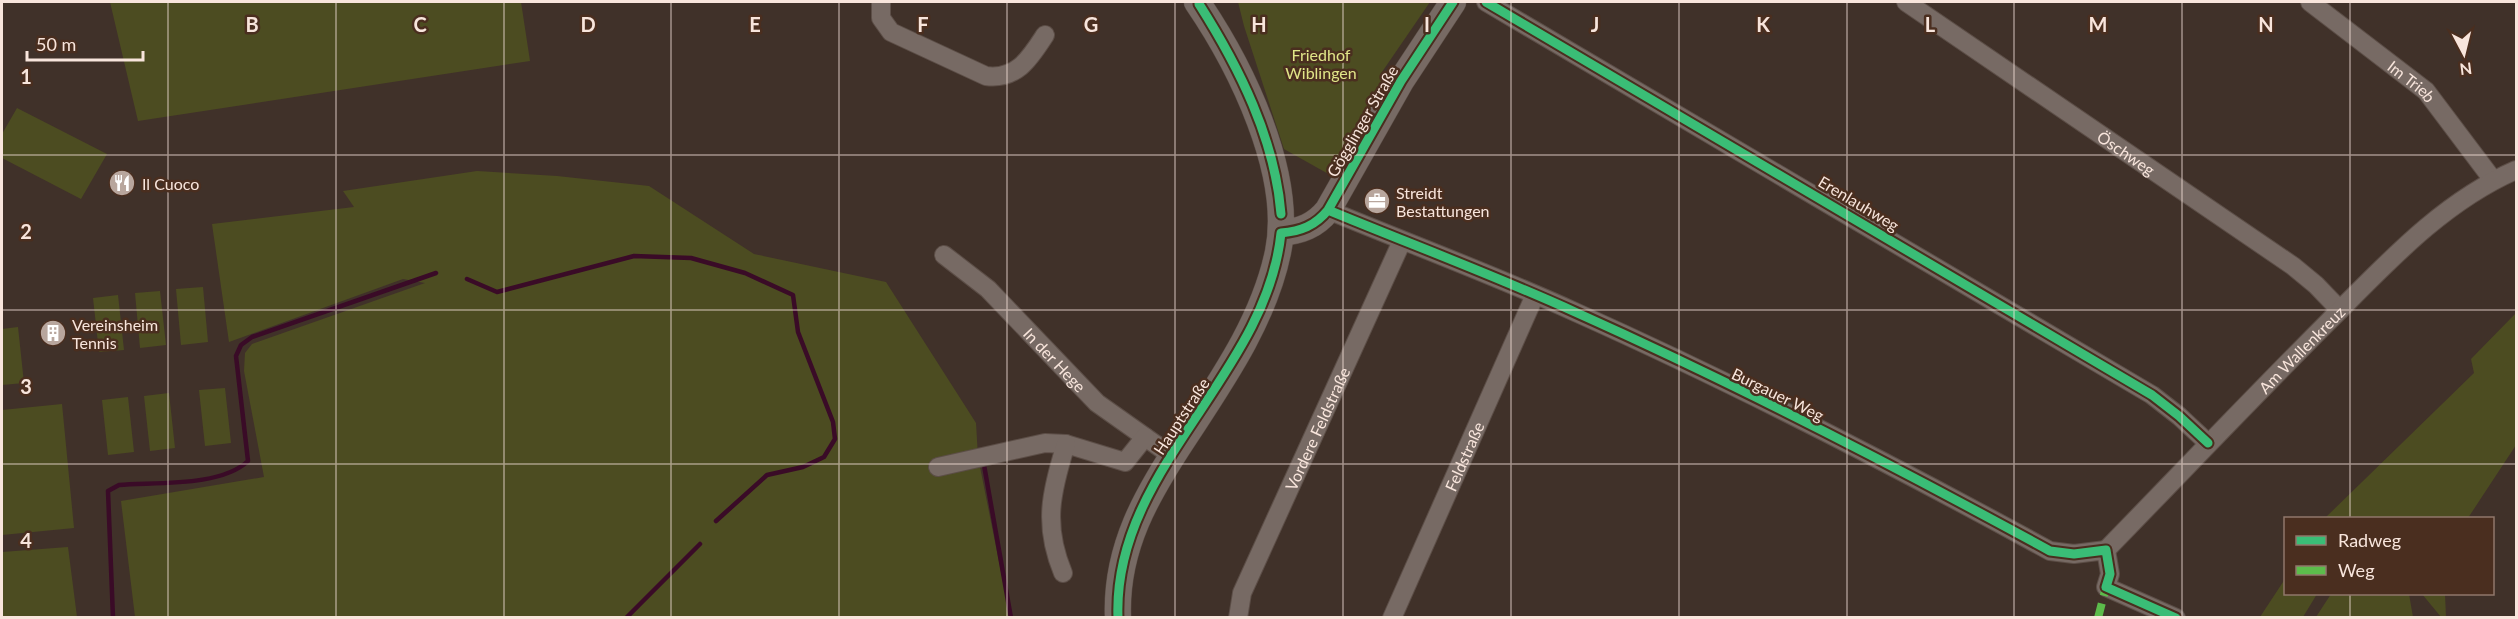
<svg xmlns="http://www.w3.org/2000/svg" width="2518" height="619" viewBox="0 0 2518 619" font-family="Lato,sans-serif">
  <style>
    .green { fill: #4c4c21 }
    .lines { fill: none; stroke-linecap: round; stroke-linejoin: round }
    .stream { stroke: #3a0b27; stroke-width: 4.5 }
    .street-casing { stroke: #5c4e47; stroke-width: 20 }
    .secondary-casing { stroke: #5c4e47; stroke-width: 27 }
    .street { stroke: #776a64; stroke-width: 18 }
    .secondary { stroke: #776a64; stroke-width: 26 }
    .quiet { stroke: #5cbc4b; stroke-width: 8; stroke-dasharray: 15 8; stroke-linecap: butt }
    .cycleway-casing { stroke: #4a2e1f; stroke-width: 13 }
    .cycleway { stroke: #3abd76; stroke-width: 9 }
    .grid { fill: none; stroke: #f8e5dc; stroke-width: 1.5; stroke-opacity: 0.55 }
    .labels { text-anchor: middle; dominant-baseline: central; stroke-width: 5; stroke-linejoin: round; paint-order: stroke }
    .park-label { font-size: 16px; fill: #e0e588; stroke: #4a2e1f }
    .street-label { font-size: 16px; fill: #f8e5dc; stroke: #4a2e1f }
    .poi-label { font-size: 16px; fill: #f8e5dc; stroke: #4a2e1f; text-anchor: start }
    .grid-label { font-size: 20px; text-anchor: middle; font-weight: bold; fill: #f8e5dc; stroke: #4a2e1f; stroke-width: 5; stroke-linejoin: round; paint-order: stroke }
  </style>
  <rect width="100%" height="100%" fill="#403129"/>
  <!-- green -->
  <path class="green" d="M110,2H521L530,61L138,121Z
    M1238,2H1430L1382,72L1393,81L1332,176L1284,149L1244,26Z
    M17,108L107,154L81,199L2,158V134Z
    M477,171L557,176L649,186L754,254L886,282L976,423L978,457L1010,617H135L121,501L264,477L244,371L245,353L252,344L425,283L403,279L229,342L212,224L354,207L343,191Z
    M203,287L208,342L181,345L176,289Z
    M160,291L166,345L140,348L135,293Z
    M118,295L124,350L99,352L93,298Z
    M2516,313V445L2468,518H2325L2474,373L2471,359Z
    M18,327L24,383L2,385V329Z
    M225,388L231,443L205,446L199,390Z
    M169,393L175,448L150,451L144,396Z
    M128,397L134,452L108,455L102,400Z
    M62,404L74,528L2,535V410Z
    M68,547L77,617H2V552Z
    M2285,579L2286,594H2317L2303,617H2260Z
    M2331,594H2409L2413,617H2316Z
    M2422,594H2445L2446,617H2441Z"/>
  <g class="lines">
    <!-- stream -->
    <path class="stream" d="M467,279L497,292L634,256L691,258L745,273L793,295L798,332L833,422L835,439L824,457L803,467L767,475L716,521
      M984,465L1011,618
      M113,618L108,491L119,485C155,482 221,487 248,461L236,356L241,345L252,337L436,273
      M626,618L700,544"/>
    <!-- street casing -->
    <g class="street-casing">
      <g id="street">
        <path d="M881,2V18L891,32L986,76C1017,80 1030,58 1045,35"/>
        <path d="M1486,2L2152,395L2179,416L2208,443"/>
        <path id="s1" d="M1906,2L2293,266L2316,285L2340,310"/>
        <path id="s2" d="M2310,2L2426,91L2493,180"/>
        <path d="M1328,210C1410,244 1494,275 1575,312C1736,384 1895,466 2050,551L2074,554L2106,550L2110,574L2106,587L2176,618"/>
        <path id="s3" d="M944,255L988,289L1097,403L1172,456"/>
        <path d="M938,467L1045,443L1066,444L1125,462L1145,437"/>
        <path id="s4" d="M2106,550C2180,474 2254,396 2329,321C2386,264 2442,202 2516,170"/>
        <path d="M1063,573C1043,525 1051,492 1066,444"/>
        <path id="s5" d="M1238,618L1242,593L1402,241"/>
        <path id="s6" d="M1392,618L1535,295"/>
      </g>
    </g>
    <!-- secondary casing -->
    <g class="secondary-casing">
      <path id="secondary" d="M1281,233C1301,231 1315,226 1328,210L1401,81L1453,2
        M1118,618C1115,548 1147,494 1184,438C1222,380 1264,320 1278,252C1294,173 1240,65 1197,2"/>
    </g>
    <!-- street -->
    <use href="#street" class="street"/>
    <!-- secondary -->
    <use href="#secondary" class="secondary"/>
    <!-- quiet -->
    <path class="quiet" d="M2098,618L2106,587"/>
    <!-- cycleway casing -->
    <g class="cycleway-casing">
      <path id="cycleway" d="M1486,2L2152,395L2179,416L2208,443
        M1199,4C1239,67 1275,139 1281,214
        M1328,210C1410,244 1494,275 1575,312C1736,384 1895,466 2050,551L2074,554L2106,550L2110,574L2106,587L2176,618
        M1118,618C1112,469 1266,377 1281,233C1301,231 1315,226 1328,210L1401,81L1453,2"/>
    </g>
    <!-- cycleway -->
    <use href="#cycleway" class="cycleway"/>
  </g>
  <!-- grid -->
  <path class="grid" d="M168,2V618M336,2V618M504,2V618M671,2V618M839,2V618M1007,2V618M1175,2V618M1343,2V618M1511,2V618M1679,2V618M1847,2V618M2014,2V618M2182,2V618M2350,2V518M2,155H2516M2,310H2516M2,464H2516M2350,594V618"/>
  <!-- icons -->
  <defs>
    <g id="restaurant-disc" transform="scale(1.35)"><circle r="9.5" fill="#b8a69d" stroke="#4a2e1f"/><path d="M-5-6h1v4h1v-4h1v4h1v-4h1v5L-1.5 .5V6h-2V.5L-5-1ZM5-6V6H3V1.5H1.5Q1.5-4 5-6Z" fill="#fff"/></g>
    <g id="office-disc" transform="scale(1.35)"><circle r="9.5" fill="#b8a69d" stroke="#4a2e1f"/><path d="M-6-3h4V-5.5h4V-3h4V5H-6ZM-1-4.5V-3h2v-1.5ZM-6 0V1H6V0Z" fill="#fff"/></g>
    <g id="building-disc" transform="scale(1.35)"><circle r="9.5" fill="#b8a69d" stroke="#4a2e1f"/><path d="M-4-6H4V6H1V3H-1V6H-4ZM-2.5-4.3h1.7v1.8h-1.7ZM.8-4.3h1.7v1.8H.8ZM-2.5-1h1.7V.8h-1.7ZM.8-1h1.7V.8H.8Z" fill="#fff"/></g>
  </defs>
  <g fill-rule="evenodd">
    <use href="#restaurant-disc" x="122" y="183"/>
    <use href="#office-disc" x="1377" y="201"/>
    <use href="#building-disc" x="53" y="333"/>
  </g>
  <g class="labels">
    <!-- park labels -->
    <g class="park-label">
      <text x="1321" y="54">Friedhof<tspan x="1321" dy="18">Wiblingen</tspan></text>
    </g>
    <!-- street labels -->
    <g class="street-label">
      <text stroke="none"><textPath href="#s2" startOffset="129">Im Trieb</textPath></text>
      <text transform="translate(1362 121) rotate(-60)">Gögglinger Straße</text>
      <text stroke="none"><textPath href="#s1" startOffset="267">Öschweg</textPath></text>
      <text transform="translate(1859 203) rotate(31)">Erenlauhweg</text>
      <text stroke="none"><textPath href="#s4" startOffset="280">Am Wallenkreuz</textPath></text>
      <text stroke="none"><textPath href="#s3" startOffset="153">In der Hege</textPath></text>
      <text transform="translate(1778 394) rotate(26)">Burgauer Weg</text>
      <text transform="translate(1181 416) rotate(-57)">Hauptstraße</text>
      <text stroke="none"><textPath href="#s5" startOffset="206">Vordere Feldstraße</textPath></text>
      <text stroke="none"><textPath href="#s6" startOffset="177">Feldstraße</textPath></text>
    </g>
    <!-- poi labels -->
    <g class="poi-label">
      <text x="142" y="183">Il Cuoco</text>
      <text x="1396" y="192">Streidt<tspan x="1396" dy="18">Bestattungen</tspan></text>
      <text x="72" y="324">Vereinsheim<tspan x="72" dy="18">Tennis</tspan></text>
    </g>
  </g>
  <g class="grid-label">
    <text x="252" y="32">B</text>
    <text x="420" y="32">C</text>
    <text x="588" y="32">D</text>
    <text x="755" y="32">E</text>
    <text x="923" y="32">F</text>
    <text x="1091" y="32">G</text>
    <text x="1259" y="32">H</text>
    <text x="1427" y="32">I</text>
    <text x="1595" y="32">J</text>
    <text x="1763" y="32">K</text>
    <text x="1930" y="32">L</text>
    <text x="2098" y="32">M</text>
    <text x="2266" y="32">N</text>
    <text x="26" y="84">1</text>
    <text x="26" y="239">2</text>
    <text x="26" y="394">3</text>
    <text x="26" y="548">4</text>
  </g>
  <!-- border -->
  <rect width="2518" height="619" fill="none" stroke="#f8e5dc" stroke-width="6"/>
  <!-- legend -->
  <rect x="2284" y="517" width="210" height="78" fill="#4a2e1f" stroke="#90776b" stroke-width="1.5"/>
  <rect x="2296" y="536" width="30" height="9" fill="#3abd76" stroke="#90776b" stroke-width="1.5"/>
  <text x="2338" y="547" font-size="18" fill="#f8e5dc">Radweg</text>
  <rect x="2296" y="566" width="30" height="9" fill="#5cbc4b" stroke="#90776b" stroke-width="1.5"/>
  <text x="2338" y="577" font-size="18" fill="#f8e5dc">Weg</text>
  <!-- north arrow -->
  <g transform="translate(2464 54) rotate(173)" stroke="#4a2e1f" stroke-width="4.5" paint-order="stroke">
  <path d="M0-4.5L10 22L0 15L-10 22Z" fill="#f8e5dc"/>
  <text y="-9" font-size="16" font-weight="bold" text-anchor="middle" fill="#f8e5dc">N</text>
  </g>
  <!-- scale -->
  <path d="M27 51v9h116v-9" fill="none" stroke="#f8e5dc" stroke-width="3"/>
  <text x="36" y="51" font-size="18" fill="#f8e5dc" stroke="#4a2e1f" stroke-width="4.5" paint-order="stroke">50 m</text>
</svg>
